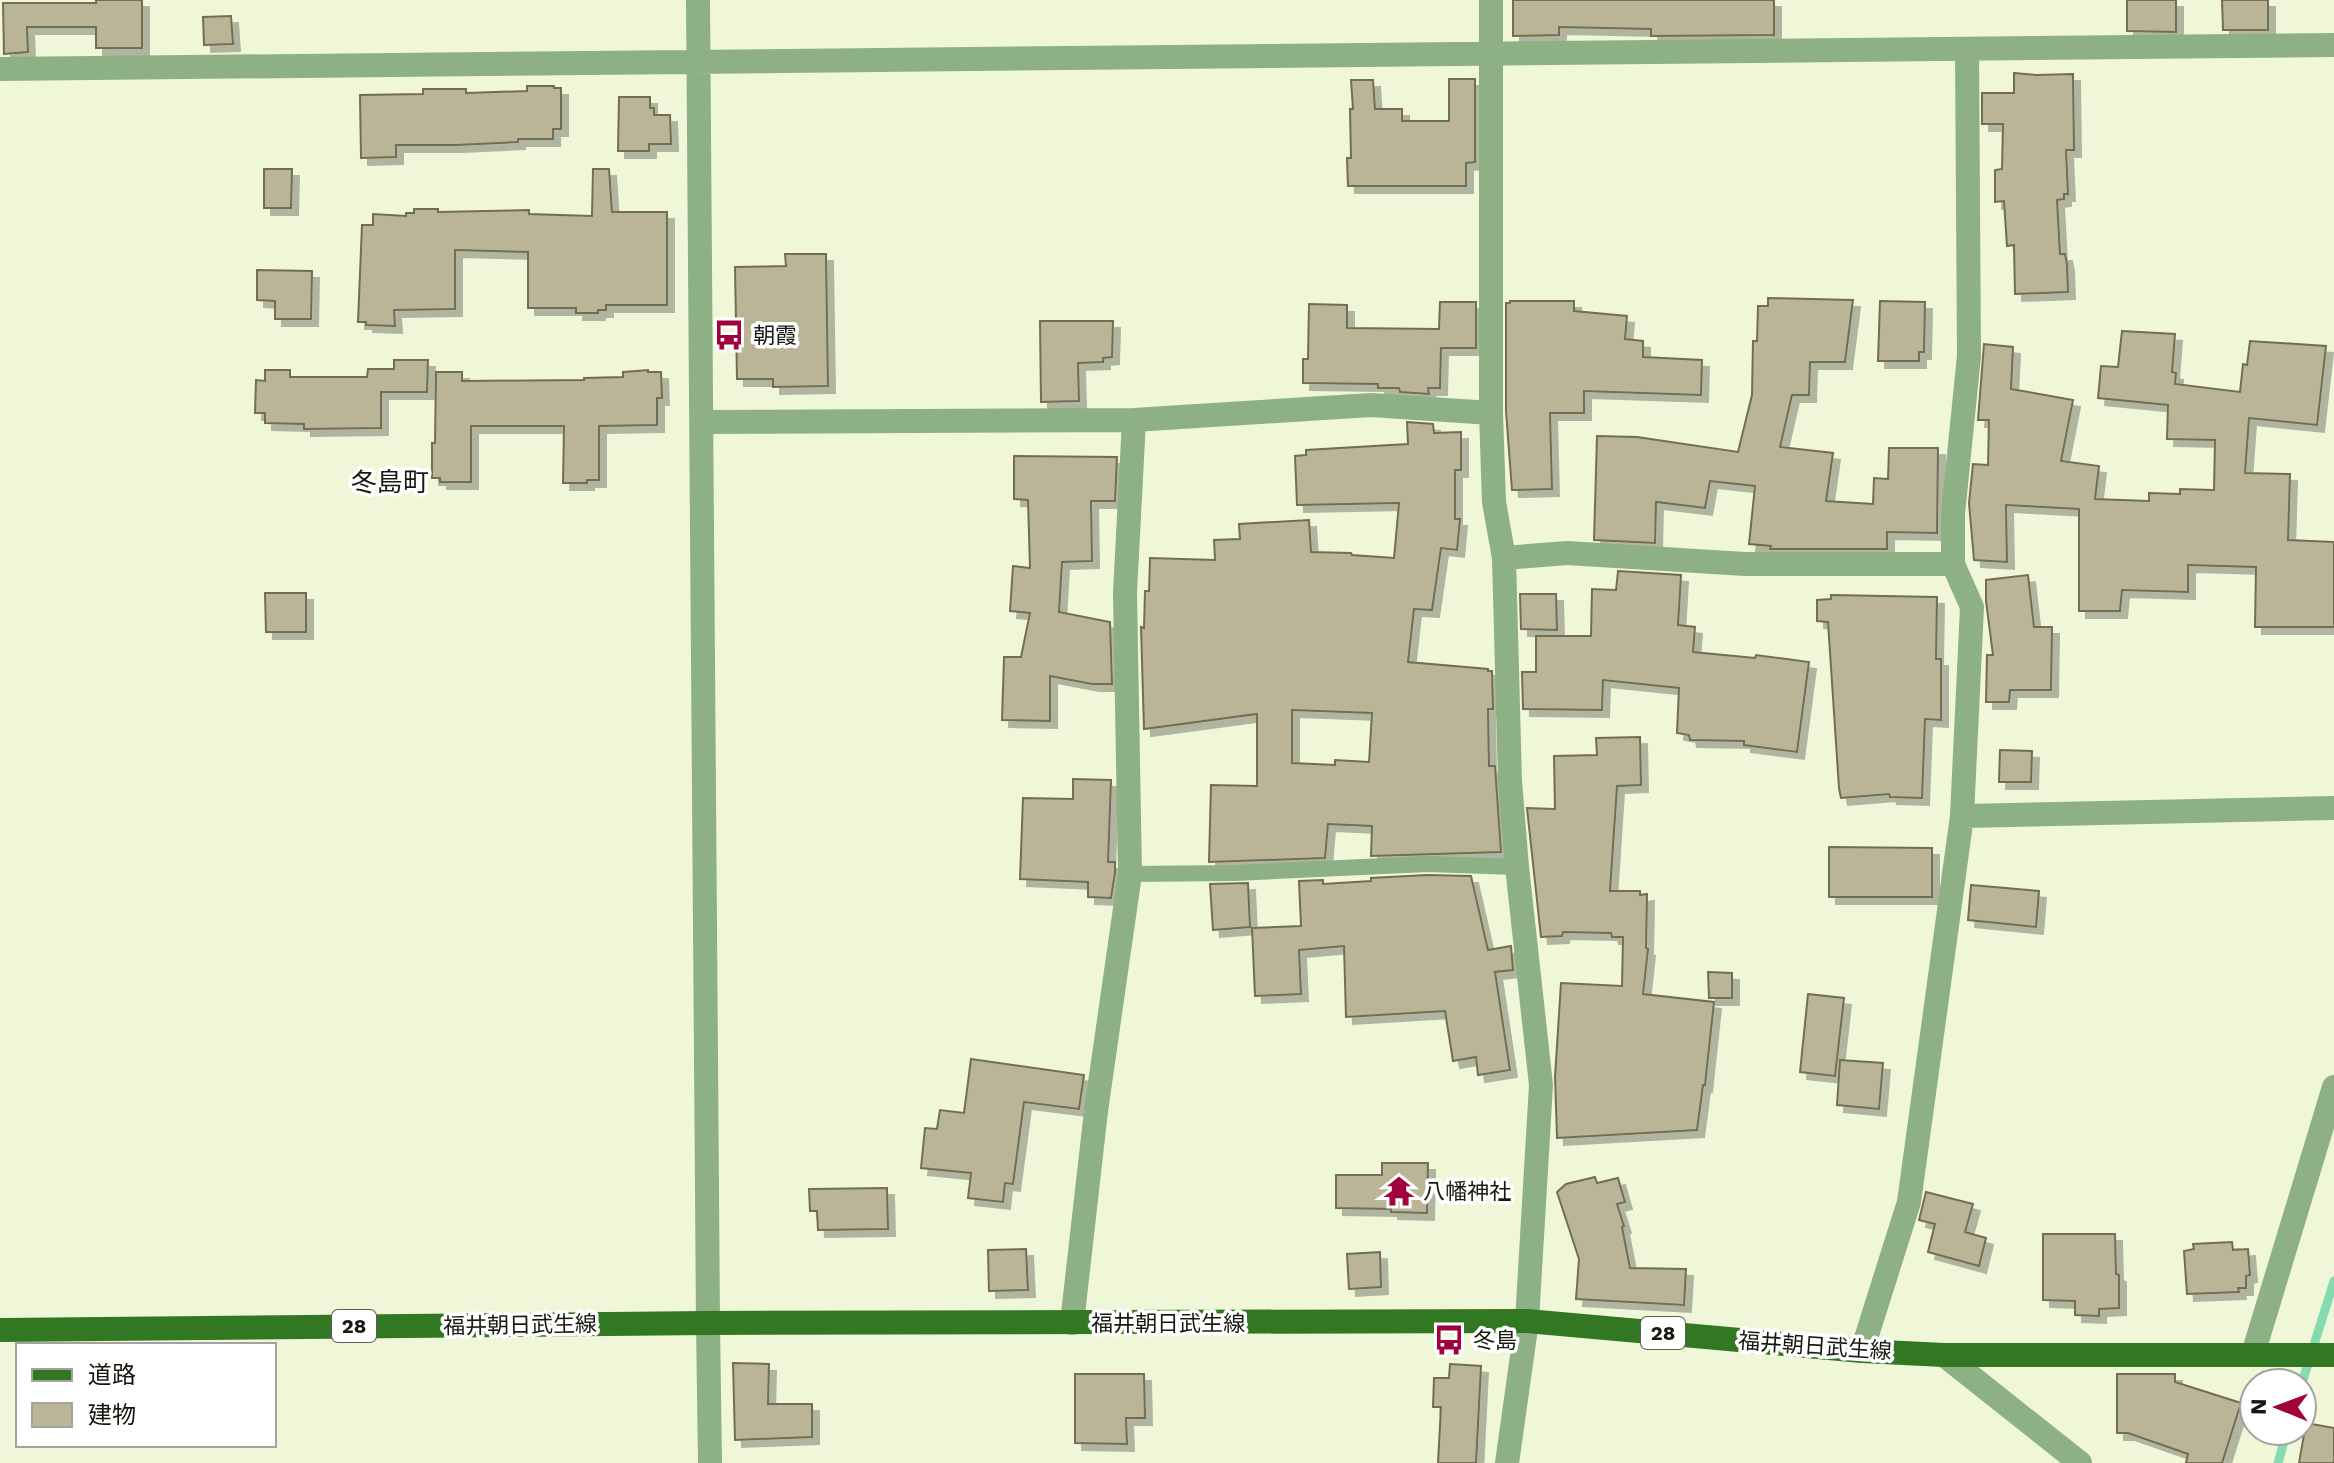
<svg xmlns="http://www.w3.org/2000/svg" width="2334" height="1463" viewBox="0 0 2334 1463" font-family="'Work Sans','Noto Sans JP',sans-serif">
  <style>
    .lines { fill: none; stroke-linecap: round; stroke-linejoin: round }
    .stream { stroke: #86dab1; stroke-width: 9 }
    .building { fill: #bbb598; stroke: #736d53; stroke-width: 2; fill-rule: evenodd; filter: url(#shadow) }
    .service { stroke: #8db085; stroke-width: 16 }
    .minor { stroke: #8db085; stroke-width: 24 }
    .tertiary { stroke: #8db085; stroke-width: 24 }
    .primary { stroke: #327722; stroke-width: 24 }
    .labels { text-anchor: middle; dominant-baseline: central; stroke-width: 7; stroke-linejoin: round; paint-order: stroke }
    .shield { fill: #fff; stroke: #5d5e57; stroke-width: 2 }
    .shield-label { font-size: 20px; font-weight: bold; fill: #17190f }
    .poi-label { font-size: 22px; fill: #17190f; stroke: #fff; text-anchor: start }
    .street-label { font-size: 22px; fill: #17190f; stroke: #fff }
    .quarter-label { font-size: 26px; fill: #17190f; stroke: #fff }
  </style>
  <defs>
    <filter id="shadow"><feDropShadow dx="7" dy="7" stdDeviation="0" flood-color="#0004"/></filter>
  </defs>
  <rect width="100%" height="100%" fill="#f0f7d9"/>
  <g class="lines">
    <!-- stream -->
    <path class="stream" d="M2302,1383L2334,1281
      M2278,1463L2287,1431"/>
  </g>
  <!-- building -->
  <path class="building" d="M96,0H142V48H96V27H27L28,52L4,54L3,3H96Z
    M1513,0H1774V35L1651,36V29L1559,27V35L1513,36Z
    M2127,0H2176V32L2127,31Z
    M2222,0H2268V30H2223Z
    M231,16L233,44L204,45L203,17Z
    M2014,73L2036,75L2073,74L2074,150H2066L2068,194H2064V199L2057,200L2060,254H2065L2067,264L2068,292L2015,294L2014,245L2007,246L2004,201L1995,202V170L2002,169L2003,124H1982V93H2014Z
    M1449,79H1475V162L1466,163V186H1348L1347,158H1351L1350,109H1353L1351,80H1373L1375,109H1402V121H1449Z
    M527,86H554V88H561V129H553V139H518V142L456,145H396V157L361,158L360,95L423,94V89H466V93L527,91Z
    M619,97H650V108H654V115H670L671,144H649V151H618Z
    M264,169H292L291,208H264Z
    M593,169H609L612,212H667V305H606V310H598V313H576V308H528V252L455,250V309L394,310L395,326L366,325V322H358L362,225H373V214L406,216V213H414V209H438V212L529,210V214L592,216Z
    M785,254H826L828,386L773,387V379H737L735,267L786,266Z
    M257,270L312,271L311,319H275V301L257,300Z
    M1768,298L1853,300L1845,362H1810L1809,395H1792L1780,447L1833,453L1826,501L1873,504L1874,478L1888,479L1889,448H1938L1937,533L1887,532V549H1770L1771,546L1749,544L1755,486L1710,481L1705,508L1656,502L1655,543L1594,540L1597,436L1637,437L1738,452L1752,395L1753,341H1757L1758,306H1768Z
    M1510,301H1574V311L1627,316L1625,339L1643,341V357L1702,360L1701,395L1584,391V413H1550L1552,489L1512,490L1506,411V303H1510Z
    M1880,301L1925,302L1924,352H1919V361H1878Z
    M1440,302H1476V348H1441L1440,388H1428L1429,394L1400,392L1399,388H1378V384L1303,383V359H1308L1309,304L1347,305V328L1439,329Z
    M1040,321H1113L1112,357L1103,358V362L1078,363L1079,401L1041,402Z
    M2122,331L2175,334L2172,372L2176,373L2175,384L2240,392L2243,364L2247,365L2250,341L2326,346L2317,425L2249,418L2245,473L2290,474L2288,540L2334,542V627H2255L2256,567L2188,565V592L2122,590L2120,611H2079V509L2006,505L2007,562L1974,560L1969,503L1973,464L1988,465L1989,420H1978L1984,344L2013,347L2011,389L2073,400L2061,461L2099,466L2095,499L2149,501V493L2180,494V489L2214,490L2215,440L2167,439L2168,405L2098,398L2101,366L2118,367Z
    M394,360H428L427,392H381V428L304,429V424L265,423V413H255L256,380L265,381V370H290V377H367L368,369H394Z
    M648,370V372H661L662,398H657V425L599,426V480H587V483H563L564,426H471V482H440V478H432V443H435L436,372H462V381L584,380V378L623,377V372Z
    M1407,422L1433,424L1434,433L1461,432V470H1455V519H1460L1457,550L1441,548L1432,610L1414,609L1408,662L1488,669V671H1492L1493,709H1488L1489,766H1495L1501,852L1371,856L1372,826L1328,824L1325,858L1209,862L1211,785L1257,786V714L1144,729L1141,627L1144,628L1145,591H1149L1150,558L1215,560L1214,540L1240,539L1239,524L1309,520L1311,552L1351,553L1352,555L1394,558L1399,503L1297,505L1295,456L1306,455V450L1408,444ZM1292,710L1372,713L1369,762L1335,760V765L1292,763Z
    M1014,456L1117,457L1115,501H1091L1092,561L1062,562L1059,612L1110,622L1112,684H1092L1050,676V721L1002,720L1004,657H1021L1030,613L1010,611L1013,566L1030,568L1028,500L1014,499Z
    M1618,571L1681,575L1678,625L1695,627L1693,652L1755,658L1756,655L1809,662L1797,752L1744,745V741L1690,740L1689,735L1677,733L1679,688L1603,680L1602,710L1523,709L1522,672H1536V636H1591L1592,589L1616,590Z
    M2028,575L2034,627H2052L2051,690H2010L2009,702H1986L1987,655H1993L1986,601V580Z
    M265,593H306V632H266Z
    M1520,594H1556L1557,630L1521,629Z
    M1831,595L1937,597L1936,659H1941V720L1925,719L1922,798L1890,797L1889,794L1841,798L1839,788L1828,622L1817,621V600L1831,599Z
    M1640,737L1641,785L1617,786L1610,891H1640V895L1647,894L1646,948L1648,949L1643,994L1714,1002L1705,1085H1703L1697,1130L1557,1138L1555,1077L1561,983L1622,986L1623,937H1612L1611,933L1563,932L1562,936L1541,937L1527,808L1555,809L1554,756L1597,755L1596,738Z
    M2000,750L2032,751L2031,782H1999Z
    M1073,779L1111,780L1108,862H1115V873L1111,898L1088,897V882L1020,879L1023,798L1073,799Z
    M1829,847L1932,848V897H1829Z
    M1427,875L1471,876L1488,950L1511,946L1513,970L1495,972L1510,1070L1478,1075L1476,1057L1453,1061L1445,1011L1346,1017L1344,946L1299,950L1301,994L1255,996L1252,928L1301,926L1299,881L1323,880V884L1371,881V878Z
    M1248,883L1250,927L1213,930L1210,884Z
    M1971,885L2039,891L2036,927L1968,920Z
    M1708,972L1732,973V998H1709Z
    M1808,994L1844,998L1835,1076L1800,1072Z
    M971,1059L1084,1075L1079,1109L1024,1102L1013,1184L1005,1183L1003,1202L968,1198L971,1173L921,1168L925,1128L937,1129L940,1110L964,1113Z
    M1840,1060L1883,1063L1879,1109L1837,1105Z
    M1382,1163H1428L1427,1213L1391,1212V1209L1336,1208V1175H1382Z
    M1595,1177L1597,1183L1618,1178L1625,1202L1617,1204L1624,1226L1622,1227L1630,1268L1686,1269L1684,1305L1576,1299L1579,1259L1557,1192L1566,1184Z
    M887,1188L888,1229L818,1230L817,1211H810L809,1189Z
    M1926,1192L1973,1204L1965,1232L1986,1238L1979,1266L1928,1252L1935,1224L1919,1220Z
    M2043,1234H2115L2116,1274L2119,1275V1308L2099,1309V1316L2075,1315V1301L2043,1300Z
    M2232,1242L2233,1250L2248,1249L2250,1275L2246,1276V1288H2238L2239,1292L2187,1294L2184,1251L2194,1249L2193,1244Z
    M1026,1249L1028,1290L989,1291L988,1250Z
    M1380,1252L1381,1287L1349,1289L1347,1254Z
    M733,1363L769,1364L768,1404H812V1437L735,1440Z
    M1450,1364L1481,1366L1476,1463H1438L1441,1407H1433L1434,1378H1449Z
    M1075,1374H1144L1145,1418H1126L1127,1444L1075,1443Z
    M2117,1374H2175V1382L2241,1403L2222,1463H2186L2188,1454L2128,1433H2117Z
    M2306,1423L2334,1428V1463H2299Z"/>
  <g class="lines">
    <!-- service -->
    <path class="service" d="M1130,874L1235,873L1427,864L1517,867"/>
    <!-- minor -->
    <path class="minor" d="M1491,53V413L1494,502L1504,558L1510,781L1517,867L1541,1085L1527,1321L1507,1463
      M702,422L1134,420L1371,405L1491,413
      M1504,558L1567,553L1745,564H1953
      M1962,816L2334,808
      M708,1323L710,1463
      M1072,1323L1096,1111L1130,874L1125,593L1134,420
      M1862,1351L1909,1202L1962,816L1972,607L1953,564V514L1969,356L1967,50
      M2253,1354L2334,1087
      M1944,1355L2080,1463"/>
    <!-- tertiary -->
    <path class="tertiary" d="M698,0L708,1323
      M1491,0V53
      M0,69L2334,45"/>
    <!-- primary -->
    <path class="primary" d="M0,1330L708,1323L1527,1321L1862,1351L1944,1355H2334"/>
  </g>
  <!-- icons -->
  <defs>
    <g id="bus-bare" transform="scale(2.4)"><path d="M-5-6H5V4H4V6H2V4H-2V6H-4V4H-5ZM-3.5-4V0h7V-4ZM-3.5 1.2v1.5H-2V1.2ZM2 1.2v1.5H3.5V1.2Z" fill="#a1023b" stroke="#fff" stroke-width="2.5" paint-order="stroke"/></g>
    <g id="temple-bare" transform="scale(2.4)"><path d="M0-6L5-2H3V0L6.5 2.5H4V6H1.5V3h-3V6H-4V2.5H-6.5L-3 0V-2H-5Z" fill="#a1023b" stroke="#fff" stroke-width="2.5" paint-order="stroke"/></g>
  </defs>
  <g fill-rule="evenodd">
    <use href="#bus-bare" x="729" y="335"/>
    <use href="#temple-bare" x="1399" y="1191"/>
    <use href="#bus-bare" x="1449" y="1340"/>
  </g>
  <g class="labels">
    <!-- shield labels -->
    <g class="shield">
      <rect x="332" y="1310" width="44" height="32" rx="6"/>
      <rect x="1641" y="1317" width="44" height="32" rx="6"/>
    </g>
    <g class="shield-label">
      <text x="354" y="1326">28</text>
      <text x="1663" y="1333">28</text>
    </g>
    <!-- poi labels -->
    <g class="poi-label">
      <text x="753" y="335">朝霞</text>
      <text x="1423" y="1191">八幡神社</text>
      <text x="1473" y="1340">冬島</text>
    </g>
    <!-- street labels -->
    <g class="street-label">
      <text x="1168" y="1323">福井朝日武生線</text>
      <text transform="translate(520 1325) rotate(-1)">福井朝日武生線</text>
      <text transform="translate(1815 1346) rotate(4)">福井朝日武生線</text>
    </g>
    <!-- quarter labels -->
    <g class="quarter-label">
      <text x="390" y="482">冬島町</text>
    </g>
  </g>
  <!-- legend -->
  <rect x="16" y="1343" width="260" height="104" fill="#ffffff" stroke="#a2a39f" stroke-width="2"/>
  <rect x="32" y="1369" width="40" height="12" fill="#327722" stroke="#a2a39f" stroke-width="2"/>
  <text x="88" y="1383" font-size="24" fill="#17190f">道路</text>
  <rect x="32" y="1403" width="40" height="24" fill="#bbb598" stroke="#a2a39f" stroke-width="2"/>
  <text x="88" y="1423" font-size="24" fill="#17190f">建物</text>
  <!-- north arrow -->
  <g transform="translate(2278 1407) rotate(271)"><circle r="38" fill="#ffffff" stroke="#a2a39f" stroke-width="2"/>
  <path d="M0-6L14 30L0 20L-14 30Z" fill="#a1023b"/>
  <text y="-12" font-size="22" font-weight="bold" text-anchor="middle" fill="#17190f">N</text>
  </g>
</svg>
